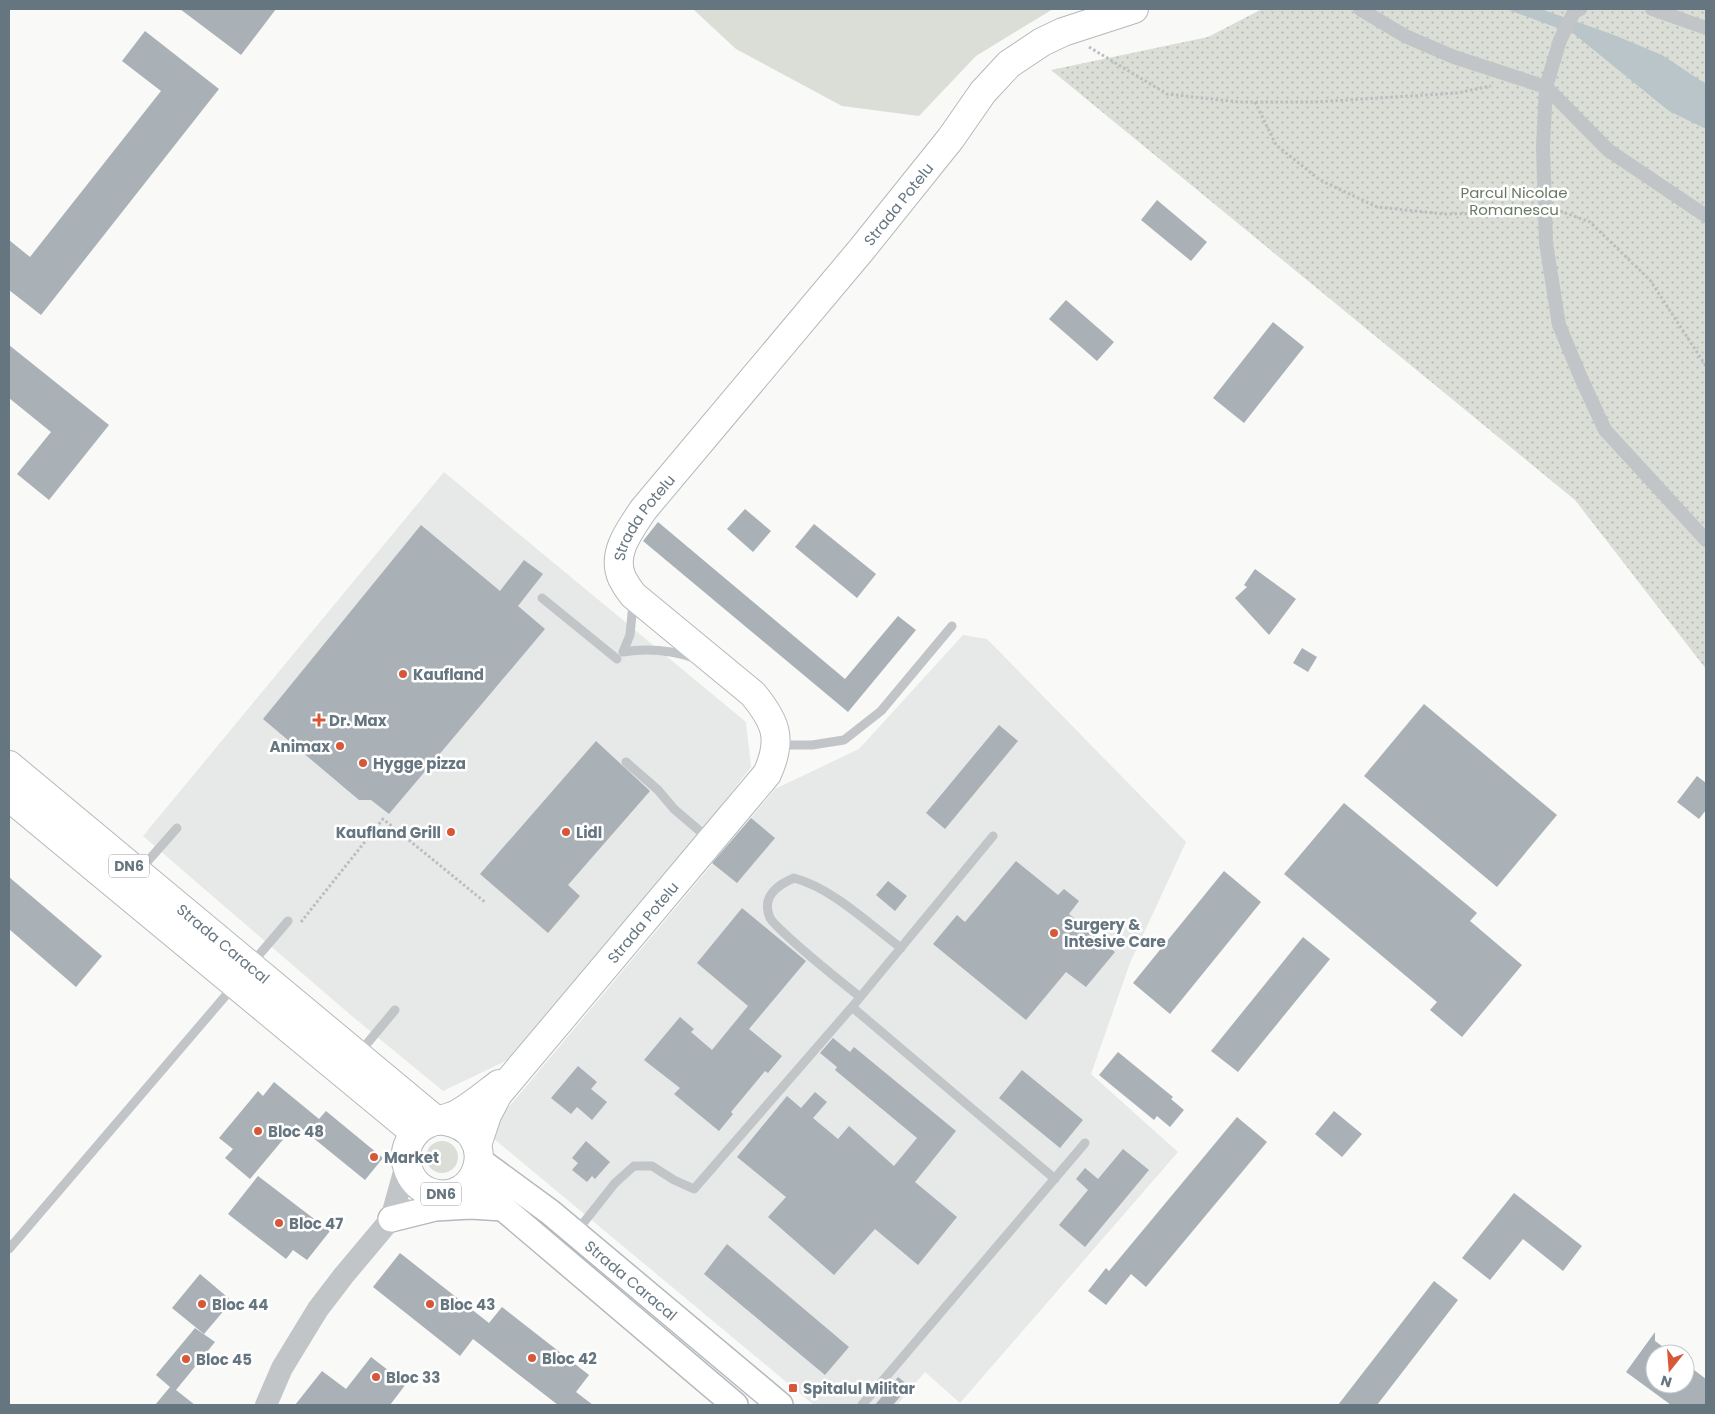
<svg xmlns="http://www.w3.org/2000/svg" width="1715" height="1414" viewBox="0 0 1715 1414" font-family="Poppins,sans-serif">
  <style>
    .built { fill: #e7e8e8 }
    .grass { fill: #daded7 }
    .park { fill: url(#park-dots) }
    .water { fill: #bac5c9 }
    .building { fill: #a9b0b6 }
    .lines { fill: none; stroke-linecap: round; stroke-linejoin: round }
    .secondary-casing { stroke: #b3b9bd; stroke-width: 28 }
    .primary-casing { stroke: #b4b9bd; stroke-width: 30 }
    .path { stroke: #bbbec0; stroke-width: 3; stroke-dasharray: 2.5 2.5; stroke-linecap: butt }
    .service { stroke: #c1c5c8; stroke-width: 9 }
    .pedestrian { stroke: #c1c5c8; stroke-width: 14 }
    .tertiary { stroke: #c1c5c8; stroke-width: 22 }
    .secondary { stroke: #fff; stroke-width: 25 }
    .primary { stroke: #fff; stroke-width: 28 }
    .poi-dot { fill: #d75739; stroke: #fff; stroke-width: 2 }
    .labels { text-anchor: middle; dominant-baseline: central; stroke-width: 5; stroke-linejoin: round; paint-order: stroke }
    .shield { fill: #fff; stroke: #949fa6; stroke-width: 1 }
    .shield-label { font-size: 14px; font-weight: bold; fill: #667680 }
    .park-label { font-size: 15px; fill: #697965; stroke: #fff }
    .street-label { font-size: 15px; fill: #667680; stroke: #fff }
    .poi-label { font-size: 15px; font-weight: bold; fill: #667680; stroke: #fff; text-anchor: start }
  </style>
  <defs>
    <pattern id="park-dots" width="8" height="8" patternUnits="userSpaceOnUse" patternTransform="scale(1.25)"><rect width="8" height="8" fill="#daded7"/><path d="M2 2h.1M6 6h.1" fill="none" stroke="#b5b9b4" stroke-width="1.8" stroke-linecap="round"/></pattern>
  </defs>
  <rect width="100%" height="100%" fill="#f9f9f7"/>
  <!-- built -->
  <path class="built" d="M444,472L746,722L751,767L717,811L512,1058L443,1091L353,1017L143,836Z
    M963,635L987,639L1186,842L1130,963L1091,1074L1178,1152L960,1403L925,1372L897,1405H814L487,1133L775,789L859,749Z"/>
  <!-- grass -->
  <path class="grass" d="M693,9H1053L976,56L919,116L842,106L736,49Z
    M426 1157a16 16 0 1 1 32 0a16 16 0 1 1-32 0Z"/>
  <!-- park -->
  <path class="park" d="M1262,9H1706V669L1575,500L1051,70L1208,37Z"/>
  <!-- water -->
  <path class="water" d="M1506,9H1541L1614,35L1662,55L1706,84V129L1669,111L1574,34Z"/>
  <!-- building -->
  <path class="building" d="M180,9H276L241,55Z
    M145,31L219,89L41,315L9,290V240L30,257L161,91L122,61Z
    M1157,200L1207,242L1191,261L1141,220Z
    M1066,300L1114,342L1097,361L1049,319Z
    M1273,322L1304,347L1244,423L1213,398Z
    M9,345L109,425L49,500L17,474L51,432L9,398Z
    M745,509L771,531L753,552L727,529Z
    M658,522L845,679L898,616L916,630L848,712L643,541Z
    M814,524L876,574L857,598L795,547Z
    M421,525L500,591L524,560L543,574L518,606L545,629L389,814L371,800H359L263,719Z
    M1255,569L1296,599L1269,635L1235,598L1247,587L1244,585Z
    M1302,648L1317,657L1308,672L1293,663Z
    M1424,704L1557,815L1497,887L1364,776Z
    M999,725L1018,741L945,829L926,813Z
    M596,741L650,791L568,885L580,896L548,933L480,874Z
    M1697,776L1706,783V810L1699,819L1677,802Z
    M1344,803L1477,913L1470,921L1522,965L1462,1037L1430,1010L1437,1002L1284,874Z
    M751,818L775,838L737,883L712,863Z
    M1016,861L1058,895L1064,889L1079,901L1069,914L1115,952L1086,987L1066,972L1026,1020L933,944L957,915L965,922Z
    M1224,871L1261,902L1170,1014L1133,983Z
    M9,877L102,956L76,987L9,929Z
    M888,881L907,896L895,911L876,895Z
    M742,908L806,961L749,1029L782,1056L768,1073L765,1071L731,1112L733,1114L719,1131L674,1094L680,1088L644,1060L680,1017L694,1029L691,1032L712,1050L748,1006L697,963Z
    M1303,937L1330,959L1238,1072L1211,1051Z
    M833,1038L850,1052L854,1047L956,1131L915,1182L957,1217L918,1265L875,1229L834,1275L768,1217L786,1197L737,1157L787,1096L801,1108L815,1092L827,1102L813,1118L838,1139L849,1126L894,1166L917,1138L835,1070L837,1067L820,1053Z
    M1118,1052L1173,1097L1171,1099L1184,1110L1170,1127L1157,1116L1154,1120L1099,1075Z
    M578,1066L597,1082L591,1089L607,1102L592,1120L577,1107L571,1114L551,1098Z
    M1022,1070L1083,1120L1060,1148L999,1098Z
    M274,1082L319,1119L326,1111L383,1158L365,1180L296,1124L250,1179L225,1158L233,1149L219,1138L258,1091L263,1096Z
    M1334,1111L1362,1134L1342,1157L1315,1134Z
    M1237,1117L1267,1142L1146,1287L1131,1274L1106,1305L1088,1291L1106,1268L1109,1271Z
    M586,1141L610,1162L595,1179L592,1176L587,1182L572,1170L578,1163L572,1158Z
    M1123,1149L1149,1170L1085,1247L1059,1225L1088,1190L1076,1179L1085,1168L1098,1179Z
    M258,1176L330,1231L307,1260L293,1250L286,1259L228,1214Z
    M1514,1193L1582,1246L1563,1271L1523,1239L1490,1280L1462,1258Z
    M727,1244L849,1347L825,1375L704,1274Z
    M400,1253L489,1323L502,1307L589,1375L576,1392L593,1405H558L473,1339L460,1356L373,1287Z
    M200,1274L232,1301L204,1334L172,1308Z
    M1434,1281L1458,1300L1377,1405H1338Z
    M195,1328L215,1342L176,1390L195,1405H155L170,1387L156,1375Z
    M1655,1332V1341L1673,1354H1655V1384H1685V1363L1706,1379V1405H1671L1626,1372Z
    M371,1357L406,1384L390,1405H295L322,1371L346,1389Z
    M898,1377L909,1386L893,1405H875Z"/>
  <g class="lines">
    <!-- secondary casing -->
    <g class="secondary-casing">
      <g id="secondary">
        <path id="s1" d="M479,1160L550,1212L780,1405"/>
        <path d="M469,1183L503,1208L735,1405"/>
        <path d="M391,1219L435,1208L471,1206L503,1208"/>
      </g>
    </g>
    <!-- primary casing -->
    <g class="primary-casing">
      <g id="primary">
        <path id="s2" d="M9,765L437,1121"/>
        <path d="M9,797L415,1133"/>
        <path d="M444,1121C504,1130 478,1212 427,1191C418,1187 411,1178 408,1169C401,1151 411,1132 427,1124C438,1119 449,1119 459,1113C473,1105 486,1094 499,1084"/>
        <path id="s3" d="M477,1145L487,1115L498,1094L767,774C783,739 776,722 753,694L633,595C629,590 625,584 622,578C611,553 630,530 643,510L862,249L951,138L983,92L1009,64L1042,42L1063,32L1134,9"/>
      </g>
    </g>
    <!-- path -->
    <path class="path" d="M1089,47L1167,94L1239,102H1315L1457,93L1491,86
      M1255,102L1276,145L1320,180L1377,207L1444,214L1509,213L1530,208
      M1560,211L1590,222L1650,280L1706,366
      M301,922L383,819L486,903"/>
    <!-- service -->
    <path class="service" d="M542,598L617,659
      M623,652C647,648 671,650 694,658
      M623,652L630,635L633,603
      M778,745H812L844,740L881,711L952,626
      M626,762L658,790L674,809L708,838
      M139,871L177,828
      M252,963L288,921
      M860,997C834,976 807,955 783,932C779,928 773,923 770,918C761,897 777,885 794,878C832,888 869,924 901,948
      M852,1007L1055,1179
      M360,1052L395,1010
      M577,1231L615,1183L634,1166H652L674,1180L694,1189L852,1007L993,836
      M9,1249L233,987
      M862,1405L1085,1143"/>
    <!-- pedestrian -->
    <path class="pedestrian" d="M1360,9L1405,36L1454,57L1546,87L1608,150L1706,216
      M1580,9L1574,12L1560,40L1546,87L1543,146L1546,243L1559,325L1581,378L1605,430L1706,540
      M1652,9L1706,28"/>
    <!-- tertiary -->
    <path class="tertiary" d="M391,1219L406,1165
      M266,1405L282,1368L318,1309L344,1275L391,1219L406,1210"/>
    <!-- secondary -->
    <use href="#secondary" class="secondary"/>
    <!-- primary -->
    <use href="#primary" class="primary"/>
  </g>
  <!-- markers -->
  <g class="poi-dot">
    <circle cx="403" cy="674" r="5"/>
    <path d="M316.5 712.5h5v5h5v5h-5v5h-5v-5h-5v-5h5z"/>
    <circle cx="340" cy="746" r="5"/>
    <circle cx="363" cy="763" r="5"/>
    <circle cx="451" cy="832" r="5"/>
    <circle cx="566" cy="832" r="5"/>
    <circle cx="1054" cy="933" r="5"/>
    <circle cx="258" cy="1131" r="5"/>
    <circle cx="374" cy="1157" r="5"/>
    <circle cx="279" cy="1223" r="5"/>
    <circle cx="202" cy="1304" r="5"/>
    <circle cx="430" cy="1304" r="5"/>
    <circle cx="532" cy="1358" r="5"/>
    <circle cx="186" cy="1359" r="5"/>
    <circle cx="376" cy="1377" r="5"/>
    <rect x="788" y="1383" width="10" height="10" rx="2.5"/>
  </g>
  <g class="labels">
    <!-- shield labels -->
    <g class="shield">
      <rect x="109" y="854.5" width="40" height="23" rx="4"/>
      <rect x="421" y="1182.5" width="40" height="23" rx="4"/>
    </g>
    <g class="shield-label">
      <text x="129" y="866">DN6</text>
      <text x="441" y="1194">DN6</text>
    </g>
    <!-- park labels -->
    <g class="park-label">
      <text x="1514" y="192">Parcul Nicolae<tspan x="1514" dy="17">Romanescu</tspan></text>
    </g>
    <!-- street labels -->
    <g class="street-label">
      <text stroke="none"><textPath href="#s3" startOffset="1210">Strada Potelu</textPath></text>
      <text stroke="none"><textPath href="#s3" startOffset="805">Strada Potelu</textPath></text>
      <text stroke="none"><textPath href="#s3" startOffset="280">Strada Potelu</textPath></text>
      <text stroke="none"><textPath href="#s2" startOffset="279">Strada Caracal</textPath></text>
      <text stroke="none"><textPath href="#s1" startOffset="194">Strada Caracal</textPath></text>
    </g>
    <!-- poi labels -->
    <g class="poi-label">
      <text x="413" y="674">Kaufland</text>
      <text x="329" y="720">Dr. Max</text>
      <text x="330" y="746" text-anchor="end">Animax</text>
      <text x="373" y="763">Hygge pizza</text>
      <text x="441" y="832" text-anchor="end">Kaufland Grill</text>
      <text x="576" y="832">Lidl</text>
      <text x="1064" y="924">Surgery &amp;<tspan x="1064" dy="17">Intesive Care</tspan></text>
      <text x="268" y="1131">Bloc 48</text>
      <text x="384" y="1157">Market</text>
      <text x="289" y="1223">Bloc 47</text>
      <text x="212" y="1304">Bloc 44</text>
      <text x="440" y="1304">Bloc 43</text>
      <text x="542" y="1358">Bloc 42</text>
      <text x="196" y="1359">Bloc 45</text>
      <text x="386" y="1377">Bloc 33</text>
      <text x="803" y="1388">Spitalul Militar</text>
    </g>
  </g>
  <!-- border -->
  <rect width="1715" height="1414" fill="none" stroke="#667680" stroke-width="20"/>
  <!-- north arrow -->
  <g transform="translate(1670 1369) rotate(197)"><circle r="24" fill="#ffffff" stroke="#c2c8cc"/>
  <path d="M0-4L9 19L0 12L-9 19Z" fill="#d75739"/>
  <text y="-8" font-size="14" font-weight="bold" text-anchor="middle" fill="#667680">N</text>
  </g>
</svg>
